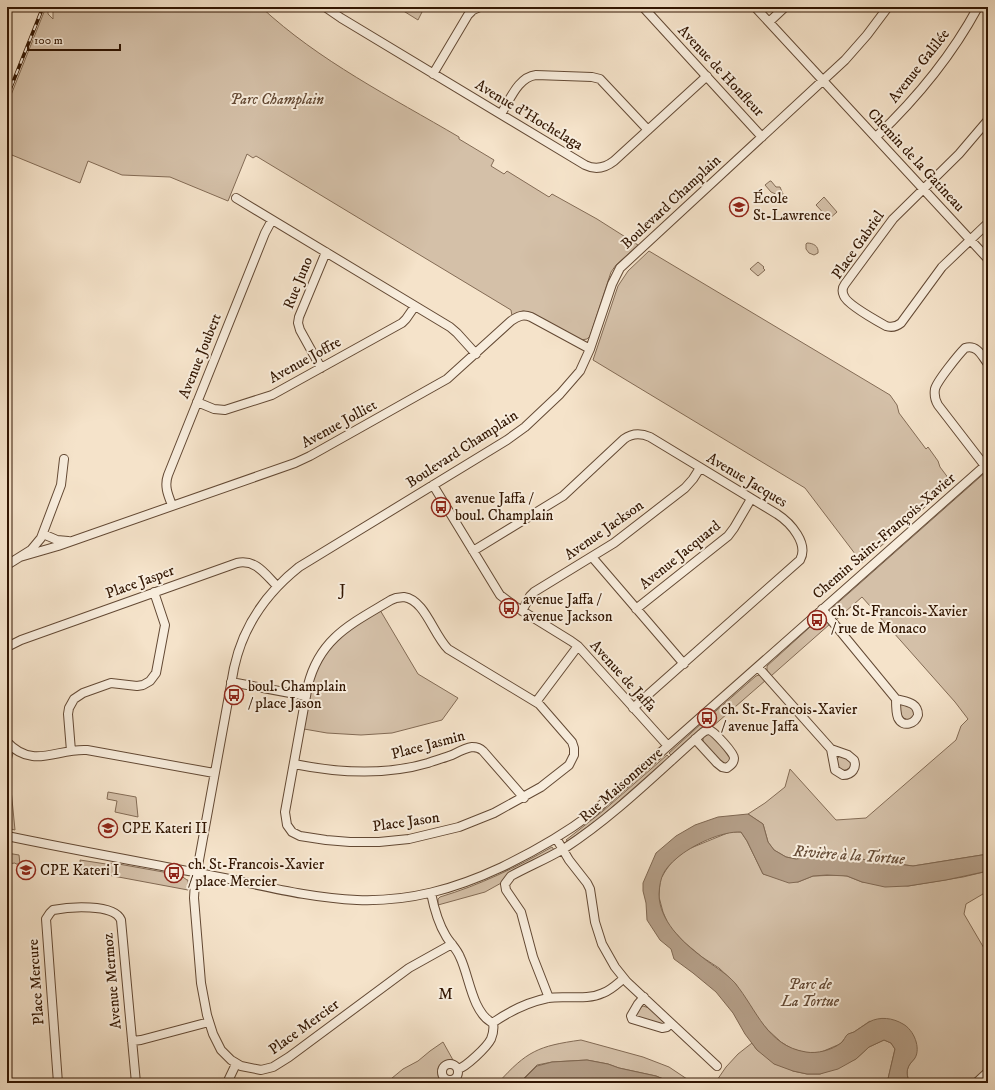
<svg xmlns="http://www.w3.org/2000/svg" width="995" height="1090" viewBox="0 0 995 1090" font-family="'IM FELL DW Pica',serif">
  <style>
    .green { fill: #d4c0a8; stroke: #836b55 }
    .water { fill: #b39d86; stroke: #7f6751 }
    .lines { fill: none; stroke-linecap: round; stroke-linejoin: round }
    .minor-casing { stroke: #634934; stroke-width: 10 }
    .minor { stroke: #f8eddd; stroke-width: 8 }
    .rail-casing { stroke: #321602; stroke-width: 3.5 }
    .rail { stroke: #f8eddd; stroke-width: 2; stroke-dasharray: 6; stroke-linecap: butt }
    .labels { text-anchor: middle; dominant-baseline: central; stroke-width: 4; stroke-linejoin: round; paint-order: stroke }
    .street-label { font-size: 15px; fill: #321602; stroke: #f8eddd }
    .park-label { font-size: 15px; font-style: italic; fill: #634934; stroke: #f8eddd }
    .poi-label { font-size: 15px; fill: #321602; stroke: #f8eddd; text-anchor: start }
    .neighbourhood-label { font-size: 16px; letter-spacing: 1px; fill: #321602; stroke: #f8eddd }
    .water-label { font-size: 16px; font-style: italic; fill: #664c37; stroke: #f8eddd }
  </style>
  <rect width="100%" height="100%" fill="#f5e3ca"/>
  <filter id="stains"><feTurbulence type="fractalNoise" baseFrequency=".005" numOctaves="4"/><feColorMatrix values="0 0 0 0 .2 0 0 0 0 .09 0 0 0 0 .02 0 0 0 .5 -.17"/></filter>
  <radialGradient id="worn" r=".72"><stop offset=".6" stop-color="#630" stop-opacity="0"/><stop offset="1" stop-color="#630" stop-opacity=".3"/></radialGradient>
  <!-- green -->
  <path class="green" d="M46,7H48V14L53,19V7H261C319,61 391,97 459,137V139L494,160L491,166L504,174L507,171L549,197L552,194L597,219L638,245L616,265L611,272L590,336L587,339L581,340L532,313L523,311L512,316L511,310L256,156L253,158L247,154L228,201L170,177L122,175L88,161L80,183L7,153V105Z
    M397,7C399,7 402,6 404,7C410,9 413,13 420,9L423,10L418,20Z
    M770,181H771L776,187H780L783,194L778,195L771,192L765,185Z
    M824,197L837,212L829,219L816,205Z
    M807,243C813,243 819,246 818,253L814,255L809,253L806,249V244Z
    M649,251L890,395L897,405L899,413L926,449L928,447L938,461L940,467L952,483L862,563L805,488L593,360L618,286L628,271Z
    M758,262L764,267L763,268L765,270L758,276L750,269Z
    M988,470V854L913,866L838,856H818L796,859L786,857L774,850L768,842L763,824L748,814L765,803L785,787L790,769L836,820L866,818L956,740L961,726L968,719L955,702L862,597L836,620L831,610L832,608Z
    M380,610L418,674L458,698L442,720L392,733L361,735L327,733L304,729C310,692 313,656 346,632C357,624 369,617 380,610Z
    M820,618H822L830,624L771,676L767,671V666Z
    M759,675L766,680L712,727H705V723L710,718L709,717L756,676Z
    M900,704L911,707L913,710L914,716L911,719L908,720C900,718 900,711 900,704Z
    M702,723L704,727L671,755L669,753Z
    M708,734L711,735L729,755L731,759L727,764L721,762L703,742V737Z
    M7,748L13,753L9,769L15,830L7,828Z
    M667,755L669,757L602,816L568,841L566,840L603,811Z
    M840,756L848,759L851,763L850,769L845,772L839,770L836,760Z
    M108,792L136,797L138,817L115,812L117,801L107,799Z
    M105,827L114,828L113,836L103,835Z
    M730,832H741L747,841L763,874L798,882L813,876L839,875L847,876L862,882L908,886L963,877L988,871V891L966,904L964,914L988,955V1067L971,1083H909C906,1070 906,1068 915,1058L870,1021L854,1032L849,1034L840,1044L819,1053H807L792,1049L781,1042L768,1030L757,1018L735,983L719,968L702,957L684,942L669,926L663,912L659,897L660,880L666,870L672,862L686,850Z
    M552,847L554,850L508,873L503,882L485,892L438,905V899L440,897C480,885 517,867 552,847Z
    M7,853L19,855L20,864H16L15,863L7,864Z
    M80,860L106,864L113,863L180,875L187,880H188V890L81,870Z
    M643,1006L649,1008L665,1024L664,1025L635,1016L640,1008Z
    M581,1040L643,1057L669,1067L693,1083H673L656,1076L619,1068L608,1064L587,1060L552,1062L537,1065L519,1083H498C527,1051 538,1046 581,1040Z
    M884,1040L891,1043L895,1049L887,1083H715L726,1067L738,1054L752,1043L757,1050L793,1071L807,1074H820L856,1059L869,1047Z
    M443,1042L453,1060C446,1060 441,1062 438,1069L440,1077L447,1083H386L403,1069L418,1061L430,1051Z"/>
  <!-- water -->
  <path class="water" d="M748,814L763,824L768,842L774,850L786,857L796,859L818,856H838L913,866L988,854V871L946,880L908,886L885,887L862,882L847,876L827,875L813,876L798,882L789,883L763,874L747,841L741,832C722,831 692,845 677,858C664,869 660,876 659,894C659,920 682,942 702,957C713,966 725,972 735,983C757,1010 767,1046 806,1052C817,1054 832,1050 841,1043C844,1041 845,1036 848,1034C850,1033 852,1033 854,1032C859,1029 864,1025 869,1022C880,1016 893,1018 903,1024C914,1030 921,1048 915,1058C912,1062 909,1064 908,1068C906,1073 908,1078 909,1083H887L895,1049L891,1043L884,1040L869,1047L856,1059L838,1069L820,1074H807L793,1071L774,1064L757,1050L745,1034L733,1013L716,992L693,973L674,959L671,949L660,940L647,920L646,903L643,891V883L656,853L676,836L695,825L718,817Z
    M587,1060L608,1064L619,1068L656,1076L673,1083H520L537,1066L552,1062Z"/>
  <g class="lines">
    <!-- minor casing -->
    <g class="minor-casing">
      <path id="minor" d="M325,7L341,18L585,165C595,170 605,168 614,161L707,76
        M643,7L762,137
        M755,7L988,259
        M769,22L785,7
        M433,74L468,15L473,10L480,7
        M501,114C510,100 518,77 536,75L592,77L600,79L648,130
        M988,120L959,154L893,219L845,284C842,288 842,292 844,296C847,304 877,321 886,326C892,328 896,327 901,323L942,267L988,223
        M876,137C916,99 951,57 978,7
        M236,198L450,327L457,333L476,354
        M321,368L300,330L298,323L299,317L326,252
        M197,402L214,409L225,410L272,395L402,323L406,319L415,306
        M985,466L938,405C935,400 934,395 935,389C937,381 959,354 965,348C977,344 982,356 988,364
        M433,485L500,595L516,607L571,641L578,646L668,746
        M172,505C168,495 164,486 168,475L265,233L272,220
        M43,534L57,540L68,541
        M473,551L563,496L624,439C632,433 641,433 650,437L777,514C791,523 809,544 800,560L633,708
        M20,557L58,546L295,463L310,456L447,379L511,321C518,316 523,314 531,317L590,349
        M592,557L684,664
        M7,565L31,550L41,538L61,485L64,459
        M404,597C425,600 433,634 448,649L539,704L572,742L574,748V755L569,765L541,787L494,813L459,827L409,839L379,842H350L326,840L300,836L292,832L287,825L285,812L308,685C320,637 353,623 391,600L396,598Z
        M636,609L728,536L734,528L751,499
        M822,609L896,699
        M522,611L530,596L534,592L614,543L685,488L693,479L700,468
        M7,647L21,640L237,563C256,559 265,574 277,586
        M758,667L831,749
        M231,682L306,696
        M896,699C906,702 918,702 918,715C915,724 903,728 898,718C896,713 896,705 896,699Z
        M536,702L578,646
        M7,742C33,770 57,748 87,750L214,773
        M831,749L848,755L854,760C857,768 852,775 843,775L835,770Z
        M71,751L68,714L69,708L74,699L83,693L111,683L137,686L143,685L150,681L156,673L165,625L154,592
        M294,764C339,773 384,776 428,763C436,760 444,758 452,755C458,752 465,748 472,747C477,747 480,748 483,751L524,798
        M7,836C74,850 141,862 209,875C257,884 307,898 357,900C409,902 455,889 502,867C533,852 563,835 591,814L988,463
        M556,838L569,860L587,883L590,889L595,922L602,944L615,967L627,982L717,1066
        M431,893C434,908 438,923 446,936C450,943 457,949 460,957C469,975 472,1011 491,1022H494C510,1011 529,1002 548,998C566,995 586,1001 603,993C611,990 617,984 623,979
        M452,944L409,968L289,1057L273,1067L261,1070L241,1066L231,1060L221,1050L213,1034L207,1015L201,983L194,898L195,882L234,668C243,626 265,594 299,567L507,440L525,427L560,394L580,371L590,349L612,284L620,268L845,60L867,35L888,7
        M644,997L638,1004L631,1016L632,1019L662,1028L667,1027L671,1023
        M549,998L533,957L521,912L506,890L505,884L511,876C529,866 547,859 565,848C614,816 657,773 701,734C703,732 705,730 709,730C714,731 734,753 734,758C734,763 731,765 727,768L722,767L717,763L695,739
        M132,1041L141,1040L209,1022
        M442 1072a8 8 0 1 1 16 0a8 8 0 1 1-16 0Z
        M458,1069C466,1067 487,1047 491,1039C493,1034 494,1028 493,1023
        M58,1083L46,919L50,913L53,910C68,907 114,903 121,920L136,1083
        M227,1083L236,1064
        M976,1083L988,1072"/>
    </g>
    <!-- minor -->
    <use href="#minor" class="minor"/>
    <!-- rail casing -->
    <g class="rail-casing">
      <path id="rail" d="M7,97L43,7"/>
    </g>
    <!-- rail -->
    <use href="#rail" class="rail"/>
  </g>
  <!-- icons -->
  <defs>
    <g id="school-ring" transform="scale(1)"><circle r="9.5" fill="#f8eddd" stroke="#8f2418" stroke-width="1.5"/><path d="M0-5L7-2L0 1L-7-2ZM-4 1L0 2.5L4 1V4Q0 6-4 4Z" fill="#8f2418"/></g>
    <g id="bus-ring" transform="scale(1)"><circle r="9.5" fill="#f8eddd" stroke="#8f2418" stroke-width="1.5"/><path d="M-5-6H5V4H4V6H2V4H-2V6H-4V4H-5ZM-3.5-4V0h7V-4ZM-3.5 1.2v1.5H-2V1.2ZM2 1.2v1.5H3.5V1.2Z" fill="#8f2418"/></g>
  </defs>
  <g fill-rule="evenodd">
    <use href="#school-ring" x="739" y="207"/>
    <use href="#bus-ring" x="441" y="507"/>
    <use href="#bus-ring" x="509" y="608"/>
    <use href="#bus-ring" x="817" y="620"/>
    <use href="#bus-ring" x="234" y="695"/>
    <use href="#bus-ring" x="707" y="718"/>
    <use href="#school-ring" x="108" y="828"/>
    <use href="#school-ring" x="26" y="870"/>
    <use href="#bus-ring" x="174" y="873"/>
  </g>
  <g class="labels">
    <!-- street labels -->
    <g class="street-label">
      <text transform="translate(919 66) rotate(-52)">Avenue Galilée</text>
      <text transform="translate(721 71) rotate(47)">Avenue de Honfleur</text>
      <text transform="translate(529 115) rotate(31)">Avenue d'Hochelaga</text>
      <text transform="translate(916 160) rotate(47)">Chemin de la Gatineau</text>
      <text transform="translate(671 202) rotate(-43)">Boulevard Champlain</text>
      <text transform="translate(858 245) rotate(-55)">Place Gabriel</text>
      <text transform="translate(298 283) rotate(-68)">Rue Juno</text>
      <text transform="translate(200 356) rotate(-68)">Avenue Joubert</text>
      <text transform="translate(305 360) rotate(-29)">Avenue Joffre</text>
      <text transform="translate(339 424) rotate(-29)">Avenue Jolliet</text>
      <text transform="translate(462 449) rotate(-33)">Boulevard Champlain</text>
      <text transform="translate(747 480) rotate(31)">Avenue Jacques</text>
      <text transform="translate(604 530) rotate(-35)">Avenue Jackson</text>
      <text transform="translate(884 536) rotate(-41)">Chemin Saint-François-Xavier</text>
      <text transform="translate(680 555) rotate(-39)">Avenue Jacquard</text>
      <text transform="translate(140 582) rotate(-20)">Place Jasper</text>
      <text transform="translate(623 676) rotate(48)">Avenue de Jaffa</text>
      <text transform="translate(428 745) rotate(-15)">Place Jasmin</text>
      <text transform="translate(621 785) rotate(-41)">Rue Maisonneuve</text>
      <text transform="translate(406 822) rotate(-8)">Place Jason</text>
      <text transform="translate(112 981) rotate(-95)">Avenue Mermoz</text>
      <text transform="translate(36 982) rotate(-94)">Place Mercure</text>
      <text transform="translate(304 1027) rotate(-36)">Place Mercier</text>
    </g>
    <!-- park labels -->
    <g class="park-label">
      <text x="277" y="99">Parc Champlain</text>
      <text x="810" y="984">Parc de<tspan x="810" dy="17">La Tortue</tspan></text>
    </g>
    <!-- poi labels -->
    <g class="poi-label">
      <text x="753" y="198">École<tspan x="753" dy="17">St-Lawrence</tspan></text>
      <text x="455" y="498">avenue Jaffa /<tspan x="455" dy="17">boul. Champlain</tspan></text>
      <text x="523" y="599">avenue Jaffa /<tspan x="523" dy="17">avenue Jackson</tspan></text>
      <text x="831" y="611">ch. St-Francois-Xavier<tspan x="831" dy="17">/ rue de Monaco</tspan></text>
      <text x="248" y="686">boul. Champlain<tspan x="248" dy="17">/ place Jason</tspan></text>
      <text x="721" y="709">ch. St-Francois-Xavier<tspan x="721" dy="17">/ avenue Jaffa</tspan></text>
      <text x="122" y="828">CPE Kateri II</text>
      <text x="188" y="864">ch. St-Francois-Xavier<tspan x="188" dy="17">/ place Mercier</tspan></text>
      <text x="40" y="870">CPE Kateri I</text>
    </g>
    <!-- neighbourhood labels -->
    <g class="neighbourhood-label">
      <text x="343" y="590">J</text>
      <text x="446" y="994">M</text>
    </g>
    <!-- water labels -->
    <g class="water-label">
      <text transform="translate(849 855) rotate(4)">Rivière à la Tortue</text>
    </g>
  </g>
  <!-- margin -->
  <rect width="995" height="1090" fill="none" stroke="#f5e3ca" stroke-width="24"/>
  <rect x="8" y="8" width="979" height="1074" fill="none" stroke="#321602" stroke-width="2"/>
  <rect x="12" y="12" width="971" height="1066" fill="none" stroke="#321602"/>
  <!-- scale -->
  <path d="M28 44v6h92v-6" fill="none" stroke="#321602" stroke-width="2"/>
  <text x="34" y="44" font-size="12" fill="#321602" stroke="#f8eddd" stroke-width="3" paint-order="stroke">100 m</text>
  <rect width="100%" height="100%" filter="url(#stains)"/>
  <rect width="100%" height="100%" fill="url(#worn)"/>
</svg>
